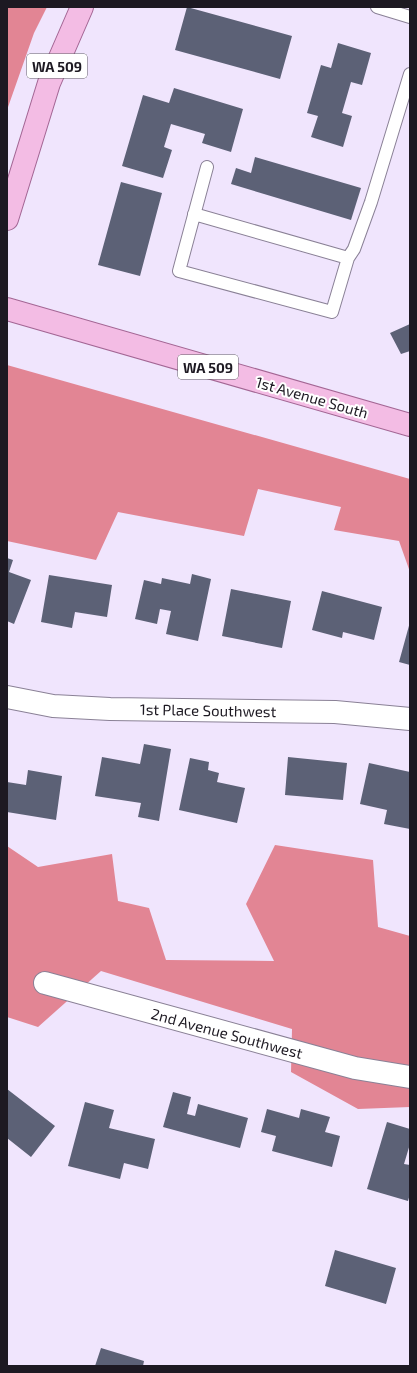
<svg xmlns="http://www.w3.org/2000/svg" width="417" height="1373" viewBox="0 0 417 1373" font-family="'Exo 2',sans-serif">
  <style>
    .forest { fill: #e28594 }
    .building { fill: #5c6176 }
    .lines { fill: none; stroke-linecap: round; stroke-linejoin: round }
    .service-casing { stroke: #8a8196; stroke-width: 14 }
    .minor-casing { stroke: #8a8196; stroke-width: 24 }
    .primary-casing { stroke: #a36694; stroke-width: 24 }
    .service { stroke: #fff; stroke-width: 12 }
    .minor { stroke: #fff; stroke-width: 22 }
    .primary { stroke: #f3bce4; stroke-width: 22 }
    .labels { text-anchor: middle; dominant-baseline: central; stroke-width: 4; stroke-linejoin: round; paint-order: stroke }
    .shield { fill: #fff; stroke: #615e64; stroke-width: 1 }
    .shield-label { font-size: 14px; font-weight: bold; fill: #1d1922 }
    .street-label { font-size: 15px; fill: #1d1922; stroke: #fff }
  </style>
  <rect width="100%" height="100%" fill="#f0e5fd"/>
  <path class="forest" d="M 7,7 L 47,7 L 34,33 L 7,110 Z
    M 7,365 L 410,479 L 410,572 L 399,541 L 334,530 L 341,507 L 258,489 L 244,536 L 118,512 L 96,560 L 7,541 Z
    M 275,845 L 373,860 L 378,927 L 410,936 L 410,1107 L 358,1109 L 291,1072 L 292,1029 L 101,971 L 38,1027 L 7,1017 L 7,846 L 38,867 L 112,854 L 118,901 L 149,908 L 166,960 L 274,961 L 246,904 Z"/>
  <path class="building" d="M 187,7 L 292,36 L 280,79 L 175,50 Z
    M 338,43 L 371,53 L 362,85 L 351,82 L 342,113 L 352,116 L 343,147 L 311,137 L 318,116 L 307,113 L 321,65 L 331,68 Z
    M 174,88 L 243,109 L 231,152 L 202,143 L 205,134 L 171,124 L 164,147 L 172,150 L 163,178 L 122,166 L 143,95 L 169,103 Z
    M 255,157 L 361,188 L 351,220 L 231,184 L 236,168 L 251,173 Z
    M 121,182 L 162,193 L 140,276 L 98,265 Z
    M 410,324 L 410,351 L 401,354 L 390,333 Z
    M 7,558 L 13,560 L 9,572 L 31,580 L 14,624 L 7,621 Z
    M 192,574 L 211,579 L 198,641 L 166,634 L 171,611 L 160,609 L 157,624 L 135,619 L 144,580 L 161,584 L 162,578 L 190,584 Z
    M 49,575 L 112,585 L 107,617 L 75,612 L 72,628 L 41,622 Z
    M 231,589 L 291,601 L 282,648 L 222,636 Z
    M 322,591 L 382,607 L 374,640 L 343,632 L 342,638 L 312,630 Z
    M 410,622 L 410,665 L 399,662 Z
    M 144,744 L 171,749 L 159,821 L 138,817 L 141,803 L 95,796 L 102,757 L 140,764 Z
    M 288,757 L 347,763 L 343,800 L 285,795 Z
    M 190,758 L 209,762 L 208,770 L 219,773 L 217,782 L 245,788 L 237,823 L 179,810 Z
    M 369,763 L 410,772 L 410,829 L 384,824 L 387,810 L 360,804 Z
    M 28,770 L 62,776 L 56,820 L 7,812 L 7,782 L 26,785 Z
    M 7,1089 L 55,1126 L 31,1157 L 7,1138 Z
    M 173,1092 L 191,1097 L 187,1114 L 195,1116 L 198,1104 L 248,1118 L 240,1148 L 163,1127 Z
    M 85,1102 L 114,1110 L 109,1128 L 155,1139 L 148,1169 L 124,1163 L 120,1179 L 68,1166 Z
    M 267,1109 L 299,1118 L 301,1109 L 330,1117 L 325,1132 L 340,1136 L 332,1167 L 272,1151 L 276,1136 L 261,1132 Z
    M 387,1122 L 410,1129 L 410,1144 L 404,1164 L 410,1165 L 410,1194 L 408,1201 L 367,1189 Z
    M 335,1250 L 396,1268 L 386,1304 L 325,1286 Z
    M 101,1348 L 144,1361 L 143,1366 L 95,1366 Z"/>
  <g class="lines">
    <defs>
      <path id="service" d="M 377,7 L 410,17
        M 207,167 L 179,271 L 332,312 L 348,258 L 354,249 L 371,202 L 410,74
        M 194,214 L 348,258"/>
      <path id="minor" d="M 7,697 L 53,706 L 110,709 L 335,712 L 410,719
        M 45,983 L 355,1068 L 410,1077"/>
      <path id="primary" d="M 7,219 L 49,83 L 82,7
        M 7,309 L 410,425"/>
    </defs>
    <use href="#service" class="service-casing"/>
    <use href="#minor" class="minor-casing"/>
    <use href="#primary" class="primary-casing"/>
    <use href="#service" class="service"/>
    <use href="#minor" class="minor"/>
    <use href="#primary" class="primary"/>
  </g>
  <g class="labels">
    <g class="shield">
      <rect x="27" y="54" width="60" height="24" rx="3"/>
      <rect x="178" y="355" width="60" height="24" rx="3"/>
    </g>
    <g class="shield-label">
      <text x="57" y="66">WA 509</text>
      <text x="208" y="367">WA 509</text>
    </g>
    <g class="street-label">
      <text transform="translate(312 397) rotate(16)">1st Avenue South</text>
      <text transform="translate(208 710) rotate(1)">1st Place Southwest</text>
      <text transform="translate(227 1033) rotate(15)">2nd Avenue Southwest</text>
    </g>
  </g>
  <rect width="417" height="1373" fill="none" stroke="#1d1922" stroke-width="16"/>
</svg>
